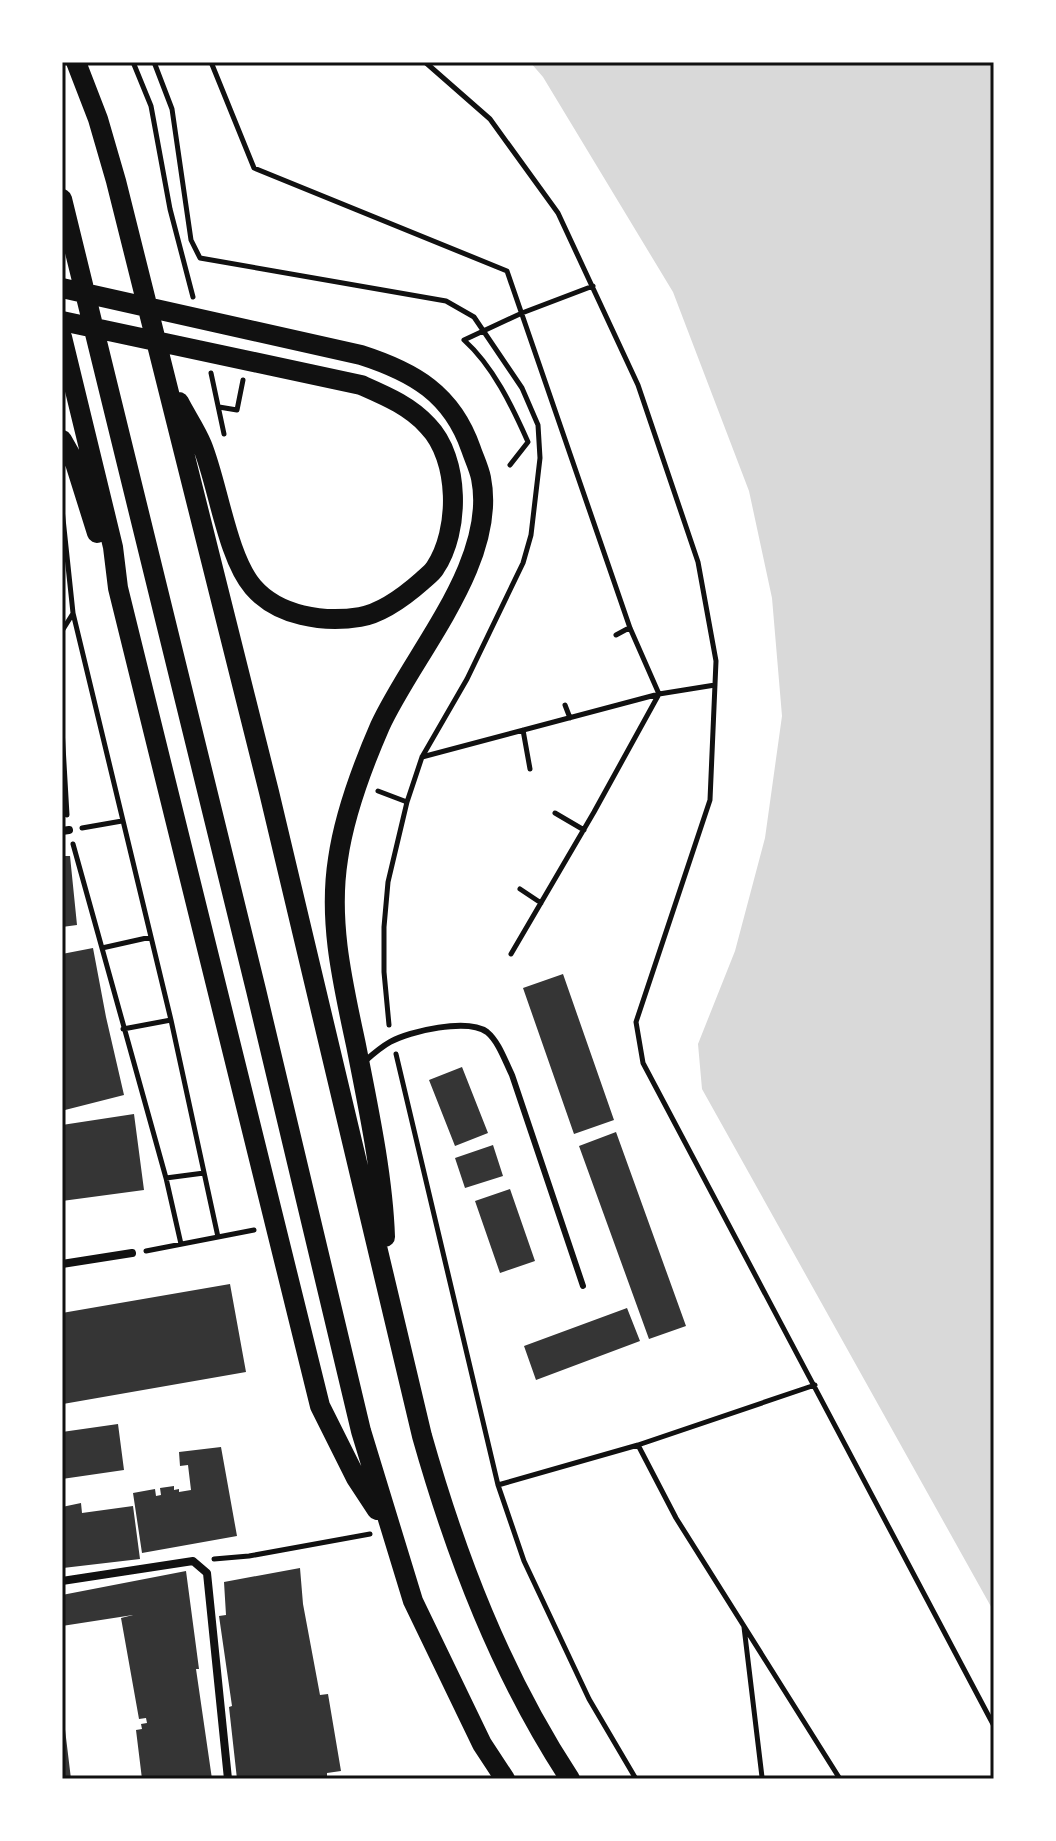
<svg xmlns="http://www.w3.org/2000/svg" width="1056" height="1841" viewBox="0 0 1056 1841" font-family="Raleway,sans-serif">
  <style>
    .water { fill: #d9d9d9 }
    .building { fill: #353535 }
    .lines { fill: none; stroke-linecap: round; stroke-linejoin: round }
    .path { stroke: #111; stroke-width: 5 }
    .service { stroke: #111; stroke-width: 6 }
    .minor { stroke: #111; stroke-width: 8 }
    .trunk { stroke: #111; stroke-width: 20 }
    .neatline { fill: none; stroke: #111; stroke-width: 3 }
  </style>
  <rect width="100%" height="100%" fill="#fff"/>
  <path class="water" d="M 530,62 L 994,62 L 994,1612 L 702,1089 L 698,1044 L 735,951 L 765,838 L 782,716 L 772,598 L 749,491 L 673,292 L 543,77 Z"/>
  <path class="building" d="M 62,856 L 70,856 L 77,925 L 62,927 Z
    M 93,948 L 106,1017 L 124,1095 L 65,1110 L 62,1100 L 62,954 Z
    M 563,974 L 614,1120 L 574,1134 L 523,988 Z
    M 462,1067 L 488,1133 L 455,1146 L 429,1080 Z
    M 134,1114 L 144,1190 L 62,1201 L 62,1125 Z
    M 616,1132 L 686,1326 L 649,1339 L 579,1146 Z
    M 493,1145 L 503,1176 L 465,1188 L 455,1158 Z
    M 510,1189 L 535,1261 L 500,1273 L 475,1201 Z
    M 230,1284 L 246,1372 L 63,1404 L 62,1313 Z
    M 627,1308 L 640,1341 L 536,1380 L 524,1346 Z
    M 118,1424 L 124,1470 L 62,1479 L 62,1432 Z
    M 221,1447 L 237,1536 L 142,1553 L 133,1493 L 155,1489 L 156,1496 L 161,1495 L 160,1488 L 174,1486 L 174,1490 L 179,1489 L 179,1492 L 191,1490 L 188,1465 L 180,1466 L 179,1452 Z
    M 81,1503 L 82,1513 L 133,1506 L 140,1559 L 63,1568 L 62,1507 Z
    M 300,1568 L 303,1604 L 320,1695 L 328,1694 L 341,1771 L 327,1773 L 327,1779 L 237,1779 L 229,1707 L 232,1706 L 219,1616 L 226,1615 L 224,1582 Z
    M 186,1571 L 199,1669 L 196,1669 L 212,1779 L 142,1779 L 136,1730 L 142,1729 L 141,1724 L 147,1723 L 146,1718 L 139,1719 L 121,1618 L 133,1615 L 62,1626 L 62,1595 Z
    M 62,1721 L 64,1721 L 71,1779 L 62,1779 Z"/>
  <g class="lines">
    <path class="path" d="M 133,62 L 151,106 L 170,209 L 193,297
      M 154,62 L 172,109 L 191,240 L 200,258 L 446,301 L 474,317 L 522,388 L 538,425 L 540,458 L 531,535 L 523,563 L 467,679 L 422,757 L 407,802 L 388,882 L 384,927 L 384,972 L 389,1025
      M 211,62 L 254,168 L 507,271 L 630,628 L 659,694 L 594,812 L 511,954
      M 425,62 L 490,119 L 558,213 L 638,385 L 698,562 L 716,661 L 710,800 L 636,1022 L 643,1063 L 994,1726
      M 211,373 L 224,434
      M 219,407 L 237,410 L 243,380
      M 510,465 L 528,442 C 512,406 493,366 464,340 L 522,313 L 593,286
      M 62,509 L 73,613 L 171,1020 L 218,1237
      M 62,631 L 72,615
      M 616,635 L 629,628
      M 565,705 L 570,718
      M 62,729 L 67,815
      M 523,730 L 530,769
      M 422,757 L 659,694 L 715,685
      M 378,791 L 407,802
      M 555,813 L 584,830
      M 82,828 L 122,821
      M 73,844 L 166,1178 L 181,1244
      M 520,889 L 541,903
      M 102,948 L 151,937
      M 123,1029 L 171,1020
      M 396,1054 L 498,1485 L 524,1561 L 589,1699 L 636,1779
      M 166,1178 L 204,1173
      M 146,1251 L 254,1230
      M 638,1445 L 676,1518 L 840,1779
      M 498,1485 L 638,1445 L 815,1385
      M 214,1559 L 249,1556 L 370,1534
      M 744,1627 L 762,1777"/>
    <path class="service" d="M 365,1061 C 373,1054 381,1047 390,1042 C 409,1031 468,1018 487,1032 C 499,1042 505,1061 512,1075 L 583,1286"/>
    <path class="minor" d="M 62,831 L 69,830
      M 62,1264 L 132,1253
      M 62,1581 L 193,1561 L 207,1573 L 228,1779"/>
    <path class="trunk" d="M 76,62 L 98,119 L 116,181 L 269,792 L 422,1436 C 456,1556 501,1674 570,1779
      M 62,199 L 256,990 L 361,1431 L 413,1601 L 482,1744 L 505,1779
      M 62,288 L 361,355 C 414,372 452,394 471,449 C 474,458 479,468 481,478 C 498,562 413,654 380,726 C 363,765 344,817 338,859 C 328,922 343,984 356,1045 C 368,1106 383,1176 385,1237
      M 62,321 L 361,385 C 386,396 410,406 428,426 C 460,459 460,531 435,568 C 432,573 426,577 422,581 C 405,596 383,613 360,617 C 323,623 278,616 253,587 C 227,557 218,484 202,445 C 196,430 186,416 179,402
      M 62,337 L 113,547 L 118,588 L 320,1406 L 356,1478 L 377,1510
      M 62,440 L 75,463 L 97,533"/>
  </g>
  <rect width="1056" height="1841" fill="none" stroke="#ffffff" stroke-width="128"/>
  <rect x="64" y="64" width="928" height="1713" class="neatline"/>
</svg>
